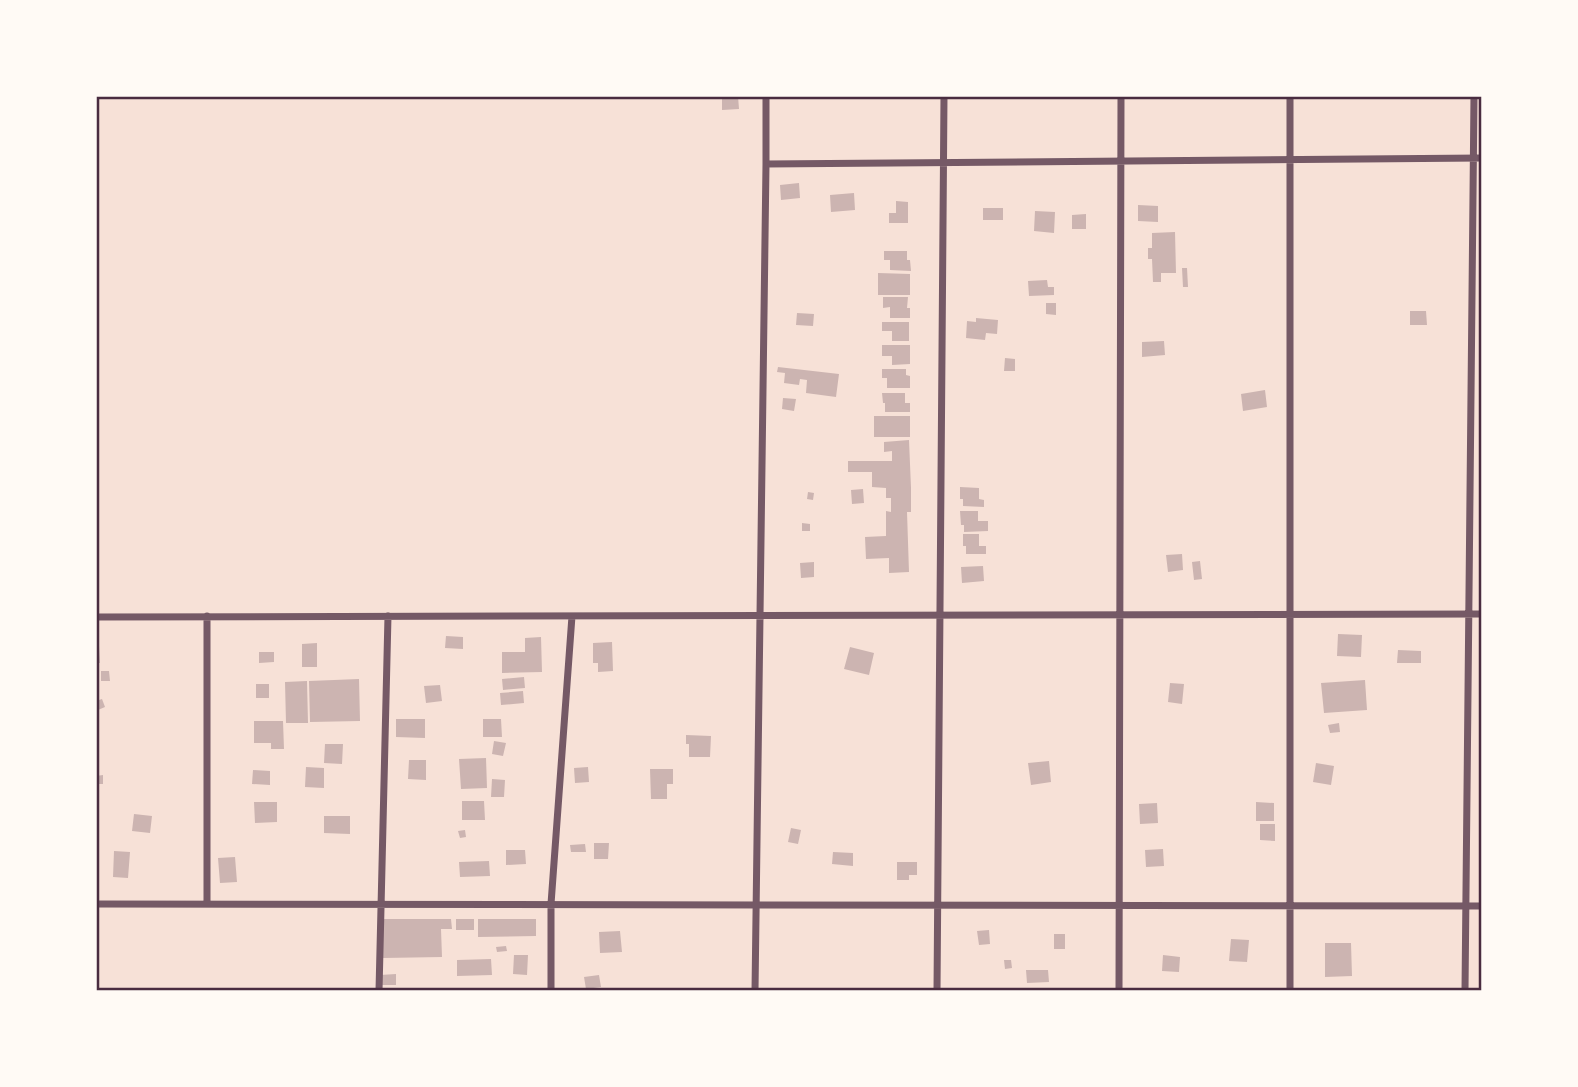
<svg xmlns="http://www.w3.org/2000/svg" width="1578" height="1087" viewBox="0 0 1578 1087" font-family="Barlow,sans-serif">
  <style>
    .building { fill: #ccb4b1 }
    .lines { fill: none; stroke-linecap: round; stroke-linejoin: round }
    .minor { stroke: #755966; stroke-width: 7 }
    .neatline { fill: none; stroke: #4a2c40; stroke-width: 2.5 }
  </style>
  <rect width="100%" height="100%" fill="#f7e1d7"/>
  <path class="building" d="M 736,96 L 738,96 L 739,109 L 722,110 L 722,97 Z
    M 799,183 L 800,198 L 781,200 L 780,185 Z
    M 854,193 L 855,210 L 831,212 L 830,195 Z
    M 896,201 L 908,202 L 908,223 L 889,223 L 889,213 L 896,213 Z
    M 1138,205 L 1158,206 L 1158,222 L 1138,221 Z
    M 983,208 L 1003,208 L 1003,220 L 983,220 Z
    M 1035,211 L 1055,212 L 1054,233 L 1034,231 Z
    M 1086,214 L 1086,229 L 1072,229 L 1072,215 Z
    M 1175,232 L 1176,273 L 1161,273 L 1161,282 L 1153,282 L 1152,259 L 1148,259 L 1148,248 L 1152,248 L 1152,233 Z
    M 884,251 L 907,251 L 907,260 L 910,260 L 911,271 L 890,270 L 890,260 L 884,260 Z
    M 1182,268 L 1187,268 L 1188,287 L 1183,287 Z
    M 878,273 L 910,274 L 910,295 L 878,295 Z
    M 1047,280 L 1048,287 L 1054,287 L 1054,295 L 1029,296 L 1028,281 Z
    M 883,297 L 908,297 L 907,308 L 910,308 L 910,318 L 890,318 L 890,307 L 883,308 Z
    M 1046,303 L 1056,303 L 1056,315 L 1046,314 Z
    M 1410,311 L 1426,311 L 1427,325 L 1410,325 Z
    M 797,313 L 814,314 L 813,326 L 796,325 Z
    M 976,318 L 998,320 L 997,334 L 986,333 L 985,340 L 966,338 L 967,321 L 976,322 Z
    M 882,322 L 909,322 L 909,341 L 892,341 L 892,331 L 882,331 Z
    M 1164,341 L 1165,355 L 1142,357 L 1142,342 Z
    M 882,345 L 910,345 L 910,364 L 892,365 L 892,356 L 882,356 Z
    M 1005,358 L 1015,359 L 1015,371 L 1004,371 Z
    M 778,367 L 839,374 L 836,397 L 806,393 L 807,380 L 800,379 L 799,385 L 784,383 L 785,373 L 777,372 Z
    M 882,369 L 906,369 L 906,375 L 910,376 L 910,388 L 887,388 L 887,378 L 882,378 Z
    M 1265,390 L 1267,407 L 1243,411 L 1241,394 Z
    M 882,393 L 905,393 L 905,403 L 910,403 L 910,412 L 885,412 L 885,403 L 883,403 Z
    M 783,398 L 796,399 L 794,411 L 782,409 Z
    M 874,416 L 910,416 L 910,437 L 874,437 Z
    M 909,440 L 911,488 L 911,512 L 907,512 L 909,572 L 889,573 L 889,558 L 866,559 L 865,537 L 886,536 L 886,511 L 891,512 L 891,498 L 886,498 L 886,488 L 872,487 L 872,472 L 848,472 L 848,461 L 892,461 L 892,451 L 884,452 L 884,442 Z
    M 960,487 L 979,488 L 979,499 L 984,500 L 984,507 L 963,506 L 963,499 L 960,499 Z
    M 863,489 L 864,503 L 852,504 L 851,490 Z
    M 808,492 L 814,493 L 813,500 L 807,499 Z
    M 960,511 L 978,511 L 978,521 L 988,521 L 988,531 L 964,532 L 964,525 L 961,525 Z
    M 802,523 L 810,524 L 810,531 L 802,531 Z
    M 963,534 L 979,534 L 979,546 L 986,546 L 986,554 L 966,554 L 966,546 L 963,546 Z
    M 1182,554 L 1183,570 L 1168,572 L 1166,555 Z
    M 1200,561 L 1202,579 L 1194,580 L 1192,562 Z
    M 814,562 L 814,577 L 801,578 L 800,563 Z
    M 983,566 L 984,581 L 962,583 L 961,567 Z
    M 1338,634 L 1362,635 L 1361,657 L 1337,656 Z
    M 446,636 L 463,637 L 463,649 L 445,648 Z
    M 541,637 L 542,672 L 502,673 L 502,652 L 525,652 L 525,638 Z
    M 612,642 L 613,671 L 598,672 L 598,663 L 593,663 L 593,643 Z
    M 317,643 L 317,667 L 302,667 L 302,644 Z
    M 99,646 L 100,663 L 96,663 L 96,647 Z
    M 850,647 L 874,653 L 869,675 L 844,669 Z
    M 1398,650 L 1421,651 L 1421,663 L 1397,663 Z
    M 259,652 L 274,652 L 274,662 L 259,663 Z
    M 101,671 L 109,671 L 110,681 L 101,681 Z
    M 524,677 L 525,688 L 503,690 L 502,679 Z
    M 359,679 L 360,721 L 310,722 L 309,681 Z
    M 1365,680 L 1367,710 L 1324,713 L 1321,683 Z
    M 307,681 L 308,723 L 286,723 L 285,682 Z
    M 1170,683 L 1184,684 L 1182,704 L 1168,702 Z
    M 256,684 L 269,684 L 269,698 L 256,698 Z
    M 440,685 L 442,701 L 426,703 L 424,686 Z
    M 523,691 L 524,703 L 501,705 L 500,693 Z
    M 102,699 L 105,707 L 98,710 L 96,701 Z
    M 396,719 L 425,719 L 425,738 L 396,737 Z
    M 483,719 L 501,719 L 502,737 L 483,737 Z
    M 254,721 L 283,721 L 284,749 L 271,749 L 271,743 L 254,743 Z
    M 1339,723 L 1340,732 L 1330,733 L 1328,725 Z
    M 686,735 L 711,736 L 710,757 L 689,757 L 689,744 L 686,744 Z
    M 494,741 L 506,743 L 503,756 L 492,754 Z
    M 325,744 L 343,744 L 342,764 L 324,763 Z
    M 486,758 L 487,788 L 461,789 L 459,759 Z
    M 409,760 L 426,760 L 426,780 L 408,779 Z
    M 1049,761 L 1051,782 L 1031,785 L 1028,763 Z
    M 1316,763 L 1334,766 L 1331,785 L 1313,782 Z
    M 306,767 L 324,768 L 324,788 L 305,787 Z
    M 588,767 L 589,782 L 575,783 L 574,768 Z
    M 650,769 L 673,769 L 673,784 L 667,784 L 667,799 L 651,799 Z
    M 253,770 L 270,771 L 270,785 L 252,784 Z
    M 103,775 L 103,784 L 97,784 L 96,776 Z
    M 492,779 L 505,780 L 504,797 L 491,797 Z
    M 462,801 L 484,801 L 485,820 L 462,820 Z
    M 254,802 L 277,802 L 277,822 L 255,823 Z
    M 1256,802 L 1274,803 L 1274,821 L 1256,821 Z
    M 1157,803 L 1158,823 L 1140,824 L 1139,804 Z
    M 134,814 L 152,816 L 150,833 L 132,831 Z
    M 324,816 L 350,816 L 350,834 L 324,833 Z
    M 1260,824 L 1275,824 L 1275,841 L 1260,840 Z
    M 791,828 L 801,830 L 798,844 L 788,842 Z
    M 465,830 L 466,837 L 460,838 L 458,831 Z
    M 594,843 L 609,843 L 608,859 L 594,859 Z
    M 585,844 L 586,852 L 571,852 L 570,845 Z
    M 1163,849 L 1164,866 L 1146,867 L 1145,850 Z
    M 506,850 L 525,850 L 526,864 L 506,865 Z
    M 114,851 L 130,852 L 128,878 L 113,877 Z
    M 833,852 L 853,853 L 853,866 L 832,864 Z
    M 235,857 L 237,882 L 220,883 L 218,858 Z
    M 489,861 L 490,876 L 460,877 L 459,862 Z
    M 897,862 L 917,862 L 917,875 L 909,875 L 909,880 L 897,880 Z
    M 382,919 L 451,919 L 452,929 L 441,929 L 442,957 L 383,958 Z
    M 456,919 L 474,919 L 474,930 L 456,930 Z
    M 478,919 L 536,919 L 536,936 L 478,937 Z
    M 989,930 L 990,944 L 979,945 L 977,931 Z
    M 620,931 L 622,952 L 600,953 L 599,932 Z
    M 1054,934 L 1065,934 L 1065,949 L 1054,949 Z
    M 1231,939 L 1249,940 L 1247,962 L 1229,961 Z
    M 1325,943 L 1351,943 L 1352,976 L 1325,977 Z
    M 506,946 L 507,951 L 497,952 L 496,947 Z
    M 514,955 L 528,955 L 527,975 L 513,974 Z
    M 1163,955 L 1180,957 L 1179,972 L 1162,971 Z
    M 491,959 L 492,975 L 457,976 L 457,960 Z
    M 1004,960 L 1011,960 L 1012,968 L 1005,969 Z
    M 1026,970 L 1048,970 L 1049,982 L 1027,983 Z
    M 396,974 L 396,985 L 381,985 L 380,975 Z
    M 599,975 L 601,987 L 586,989 L 584,977 Z"/>
  <g class="lines">
    <path class="minor" d="M 766,164 L 1482,158
      M 207,616 L 207,904
      M 96,617 L 1482,614
      M 96,904 L 1482,906
      M 379,991 L 388,616
      M 551,991 L 551,904 L 572,616
      M 755,991 L 766,164 L 766,96
      M 937,991 L 944,96
      M 1119,991 L 1121,96
      M 1290,991 L 1290,96
      M 1465,991 L 1474,96"/>
  </g>
  <rect width="1578" height="1087" fill="none" stroke="#fffaf5" stroke-width="196"/>
  <rect x="98" y="98" width="1382" height="891" class="neatline"/>
</svg>
